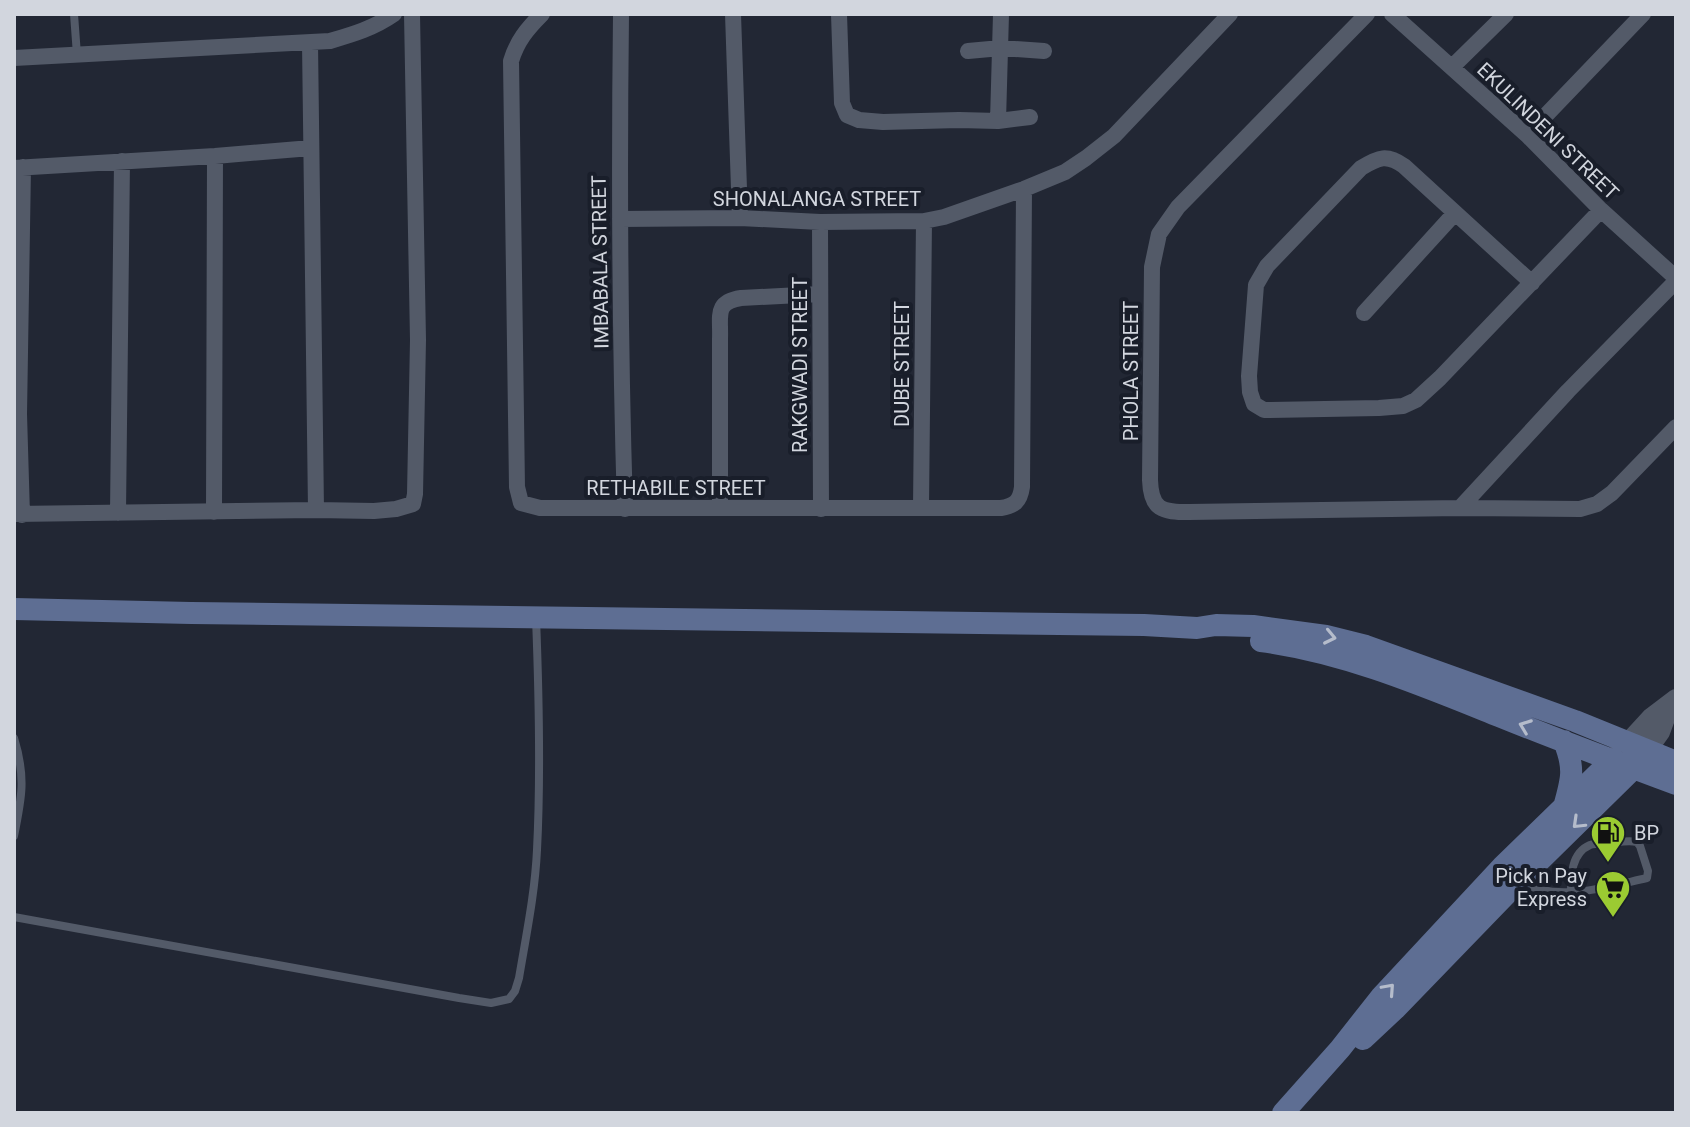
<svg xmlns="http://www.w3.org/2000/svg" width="1690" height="1127" viewBox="0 0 1690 1127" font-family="Roboto,sans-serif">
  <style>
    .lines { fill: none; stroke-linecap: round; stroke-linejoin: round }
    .service { stroke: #535a68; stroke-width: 8 }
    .minor { stroke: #535a68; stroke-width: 16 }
    .tertiary { stroke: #535a68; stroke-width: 20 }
    .secondary { stroke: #5e6e93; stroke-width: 22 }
    .oneway { stroke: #b5bccb }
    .labels { text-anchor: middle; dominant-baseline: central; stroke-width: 8; stroke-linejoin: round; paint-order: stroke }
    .street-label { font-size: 20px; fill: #d2d6de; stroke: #191e2a }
    .poi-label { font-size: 20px; fill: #d2d6de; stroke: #191e2a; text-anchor: start }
  </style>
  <rect width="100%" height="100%" fill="#222734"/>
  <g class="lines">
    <path class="service" d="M 74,14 L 77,55
      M 14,738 C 26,777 22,797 14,836
      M 1523,883 C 1558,903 1610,886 1647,878 L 1648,871 L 1640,846 L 1637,842 C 1628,840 1620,842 1611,843 C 1605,844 1596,843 1590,845 C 1571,853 1571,876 1571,892
      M 14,917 L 459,998 L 491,1003 L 509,999 L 515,991 L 519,978 C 526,936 535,893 537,850 C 541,773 539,695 536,618"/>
    <path class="minor" d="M 542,14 C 527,29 517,41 511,61 L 517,487 L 521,503 L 540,508 L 1001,508 C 1014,506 1020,502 1022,487 L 1024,189
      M 621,14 C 619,179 620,344 625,509
      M 733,14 L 740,218
      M 839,14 L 842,103 L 847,115 L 859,120 L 883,122 L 959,120 L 998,121 L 1030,117
      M 1367,14 L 1178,207 L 1159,234 L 1152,267 L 1150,480 C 1151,510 1162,512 1189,512 L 1460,508 L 1580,509 L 1597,504 L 1612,493 L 1676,427
      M 1392,14 L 1527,135 L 1601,210 L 1676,278
      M 310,43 L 316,510
      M 968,51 L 1001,48 L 1044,51
      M 14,58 L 330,41 C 354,34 374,28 394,14
      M 1452,67 L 1506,14
      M 998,121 L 1001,14
      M 1527,135 L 1643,14
      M 14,168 L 215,156 L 311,148
      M 620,219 L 740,218 L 820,222 L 924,221 L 944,217 L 1024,189 L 1065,172 L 1086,158 L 1114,136 L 1230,14
      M 820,222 L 821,509
      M 1532,283 L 1404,166 C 1387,154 1379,157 1361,168 L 1267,266 L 1256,285 L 1249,376 L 1250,392 L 1254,404 L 1264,410 L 1268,410 L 1379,408 L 1403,406 L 1416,400 L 1440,378 L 1601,210
      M 1364,313 L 1455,213
      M 720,507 L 720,339 C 721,316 714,302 741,298 L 819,294
      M 921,507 L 924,221
      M 1460,508 L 1568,391 L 1676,281
      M 214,512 L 215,156
      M 118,513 L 122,161
      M 14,514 L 316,510 L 374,511 L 396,509 L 413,504 L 415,494 L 418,340 L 412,14
      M 22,515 L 19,414 L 23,167"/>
    <path class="tertiary" d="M 1618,754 L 1651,718 L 1676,699
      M 1640,760 L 1660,732 L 1670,705"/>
    <path class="secondary" d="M 14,609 L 191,613 L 1144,625 L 1197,628 L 1216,625 L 1253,626 L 1326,636 L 1366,646 L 1575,721 L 1676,762
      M 1261,641 C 1344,652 1422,685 1499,716 C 1558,740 1617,762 1676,784
      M 1564,741 C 1575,768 1572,779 1564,807
      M 1363,1039 L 1395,1009 L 1519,881 L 1634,768
      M 1283,1113 L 1340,1049 L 1381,997 L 1502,867 L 1613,759"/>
  </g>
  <defs><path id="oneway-chevron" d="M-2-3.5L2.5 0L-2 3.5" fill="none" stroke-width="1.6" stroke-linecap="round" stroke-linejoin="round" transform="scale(2)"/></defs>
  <g class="oneway">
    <use href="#oneway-chevron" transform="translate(1330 637) rotate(12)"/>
    <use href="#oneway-chevron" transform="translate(1525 726) rotate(-159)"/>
    <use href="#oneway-chevron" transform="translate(1578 823) rotate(136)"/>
    <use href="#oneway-chevron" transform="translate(1389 989) rotate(-48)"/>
  </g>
  <defs>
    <symbol id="fuel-pin" viewBox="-11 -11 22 30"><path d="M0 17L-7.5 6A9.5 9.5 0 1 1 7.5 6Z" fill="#9bcb32" stroke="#191e2a"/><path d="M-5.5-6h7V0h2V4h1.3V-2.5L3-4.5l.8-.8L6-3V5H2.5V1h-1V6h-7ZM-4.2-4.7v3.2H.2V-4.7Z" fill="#111"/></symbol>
    <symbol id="supermarket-pin" viewBox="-11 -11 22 30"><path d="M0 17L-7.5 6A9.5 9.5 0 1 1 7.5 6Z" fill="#9bcb32" stroke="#191e2a"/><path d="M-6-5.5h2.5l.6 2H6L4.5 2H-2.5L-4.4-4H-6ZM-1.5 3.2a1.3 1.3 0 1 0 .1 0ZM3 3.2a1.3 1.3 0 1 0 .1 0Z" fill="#111"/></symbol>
  </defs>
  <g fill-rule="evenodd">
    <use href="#fuel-pin" x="1588" y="813" width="40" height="54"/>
    <use href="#supermarket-pin" x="1593" y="868" width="40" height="54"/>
  </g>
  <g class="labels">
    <g class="street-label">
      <text transform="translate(1548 131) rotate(44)">EKULINDENI STREET</text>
      <text x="817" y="199">SHONALANGA STREET</text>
      <text transform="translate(600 262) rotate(-91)">IMBABALA STREET</text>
      <text transform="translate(902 364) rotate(-90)">DUBE STREET</text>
      <text transform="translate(800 365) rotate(-90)">RAKGWADI STREET</text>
      <text transform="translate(1131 371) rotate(-90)">PHOLA STREET</text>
      <text x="676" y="488">RETHABILE STREET</text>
    </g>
    <g class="poi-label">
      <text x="1634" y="833">BP</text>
      <text x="1587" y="876" text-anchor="end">Pick n Pay<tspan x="1587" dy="23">Express</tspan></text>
    </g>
  </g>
  <rect width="1690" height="1127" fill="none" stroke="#d2d6de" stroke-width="32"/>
</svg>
